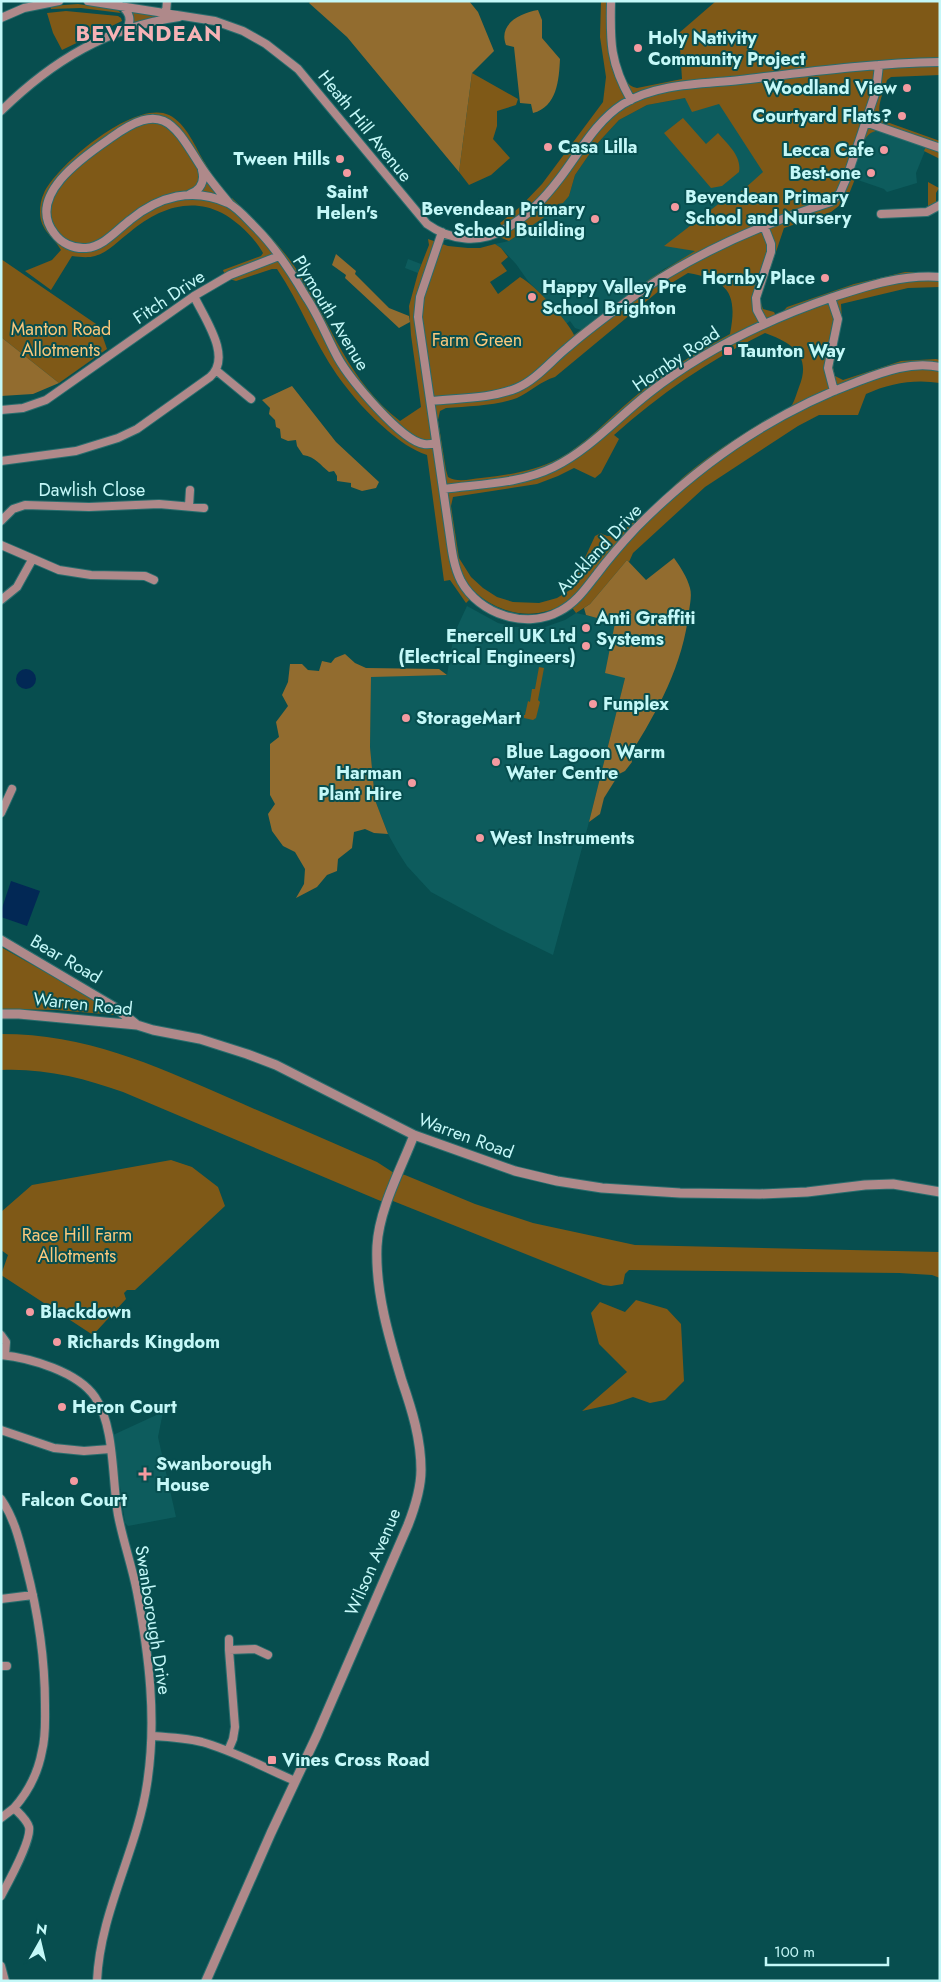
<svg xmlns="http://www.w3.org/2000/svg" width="941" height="1982" viewBox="0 0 941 1982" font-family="Jost,sans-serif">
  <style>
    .built { fill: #0d5c5d }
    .green { fill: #7f5917; fill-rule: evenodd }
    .forest { fill: #926c2f }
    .water { fill: #022855 }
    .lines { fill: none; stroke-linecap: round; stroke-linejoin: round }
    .minor-casing { stroke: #296d6d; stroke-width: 10 }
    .tertiary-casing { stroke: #296d6d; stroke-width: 11 }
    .minor { stroke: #af898a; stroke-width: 8 }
    .tertiary { stroke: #af898a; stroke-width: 9 }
    .poi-dot { fill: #f49aa0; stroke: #074e4f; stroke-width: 2 }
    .labels { text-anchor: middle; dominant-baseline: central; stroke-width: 4; stroke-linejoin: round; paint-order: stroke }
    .poi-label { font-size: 18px; font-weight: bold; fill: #c4f8f8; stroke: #074e4f; text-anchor: start }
    .street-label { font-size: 18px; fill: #c4f8f8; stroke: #074e4f }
    .park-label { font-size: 18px; fill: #fbc87c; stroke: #074e4f }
    .district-label { font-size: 22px; font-weight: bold; letter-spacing: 1px; fill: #f6b2b5; stroke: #074e4f }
  </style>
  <rect width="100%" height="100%" fill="#074e4f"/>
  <path class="built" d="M 685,98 L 719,104 L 840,178 L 664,269 L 581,330 L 575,328 L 570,321 L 566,324 L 555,309 L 528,281 L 516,264 L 501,248 L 495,244 L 509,241 L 518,235 L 534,223 L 543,218 L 569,196 L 575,175 L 595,146 L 619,120 L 647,105 Z
    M 874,131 L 882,131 L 927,146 L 916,173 L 917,183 L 887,192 L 884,189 L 855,179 L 857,174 L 853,173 L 864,139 L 868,134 Z
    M 408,259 L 421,264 L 418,273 L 405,268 Z
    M 467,606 L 498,623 L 515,627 L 545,627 L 565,620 L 576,613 L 616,622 L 625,678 L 589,822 L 553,955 L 498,928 L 431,892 L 407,866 L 398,852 L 388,834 L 375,800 L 370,747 L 371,676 L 447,675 L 454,634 Z
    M 163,1412 L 158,1437 L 176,1517 L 128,1526 L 125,1523 L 113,1435 Z"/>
  <path class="green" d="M 601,1 L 615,1 C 615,20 613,85 637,88 L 682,79 L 679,33 L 716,1 L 940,1 L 940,75 L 891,77 L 887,80 C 884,92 873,112 884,121 L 940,141 L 940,159 L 924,151 L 926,146 L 882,131 C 861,128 859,157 853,172 L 857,174 L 849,194 L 840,205 L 831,212 L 784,228 L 760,300 L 763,309 L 774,312 L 777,318 L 787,307 L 854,284 L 905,272 L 940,272 L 940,287 L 908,288 L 841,304 L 842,320 L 833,367 L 835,376 L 843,380 L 901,361 L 936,359 L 940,360 L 940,383 C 915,379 890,383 866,394 L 858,415 L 819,415 L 798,426 L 705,487 L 633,553 L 629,562 L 627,560 L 590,604 L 576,613 L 568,602 C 537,621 503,616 476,593 L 466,603 L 450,580 L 444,581 L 427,455 C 412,450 400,441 388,431 C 369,415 352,396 337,375 C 314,342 300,303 277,269 L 272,269 L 236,281 L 226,278 L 223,270 L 261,256 L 263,253 C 255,238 237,221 222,213 C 189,196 156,210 130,232 C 119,240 109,252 95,256 C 88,258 80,257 72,256 L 51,290 L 25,271 L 52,260 L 61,250 C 54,237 40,231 40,212 C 40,205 41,199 44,193 C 58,164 135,99 169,115 C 187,124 195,147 205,163 C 210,172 216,180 223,188 L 220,189 L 230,203 L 232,198 C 257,222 282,246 300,275 C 333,328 348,380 400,421 L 421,407 L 411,335 L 409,306 L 418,273 L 429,245 L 428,239 L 448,246 L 468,248 L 480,248 L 495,244 L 501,248 L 508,257 L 501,263 L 507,271 L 490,282 L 498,294 L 520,277 C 534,284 568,321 574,335 L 651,278 L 695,251 L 664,246 L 721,202 L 733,199 L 763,172 L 719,104 L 692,112 L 685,98 L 647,105 L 619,120 L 595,146 L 575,175 L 569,196 L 563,203 L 558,204 L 543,218 L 509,241 L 499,237 L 512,228 L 508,222 L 502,226 L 500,223 L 520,207 L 542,184 L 603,102 L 606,77 L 600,37 ZM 688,273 C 728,280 738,293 730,334 C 695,353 662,373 632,399 C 608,419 586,444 558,459 C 535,471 508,475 481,478 C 471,479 457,483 448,477 L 446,470 L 438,420 L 440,411 L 446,408 C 469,406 494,406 517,398 C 530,392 541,381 555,377 L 660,290 ZM 765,333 C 792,343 812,355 799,387 C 797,392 795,400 792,405 C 787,410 769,417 762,422 C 736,438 711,454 687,474 C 672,486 625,537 608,536 C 607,536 602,534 601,533 L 595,536 L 570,590 L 557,598 L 539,603 L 513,602 L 497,597 L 483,588 L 471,577 L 459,558 L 451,506 L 453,497 L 537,484 L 558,476 L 574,468 L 595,478 L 601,473 L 619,439 L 614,435 C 660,394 709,360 765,333 Z
    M 78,4 L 118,10 L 121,13 L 81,8 L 51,9 L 50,6 Z
    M 66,11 L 118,16 L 121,18 L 122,21 L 62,50 L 53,33 L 47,13 Z
    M 132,12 L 133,12 L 158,17 L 135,22 L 133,21 Z
    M 472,73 L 518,99 L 516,105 L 497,111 L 497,126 L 493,139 L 510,158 L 491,175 L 469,185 L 459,172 Z
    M 683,118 L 706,144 L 718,133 C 728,145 742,156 739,172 L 722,186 L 711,188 L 664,133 Z
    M 928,182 L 939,188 L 936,193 L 936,202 L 928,207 Z
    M 1,259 L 99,326 L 107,349 L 59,383 L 1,337 Z
    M 539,667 L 544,668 L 538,700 L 540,702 L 536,718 L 533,720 L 524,718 L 524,715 L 525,715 L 528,701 L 530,702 L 532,689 L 535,689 Z
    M 1,947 L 93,999 L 112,1011 L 115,1015 L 57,1010 L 1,1009 Z
    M 1,1034 C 86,1034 151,1064 227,1097 C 277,1119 327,1140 377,1162 L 394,1173 L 405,1175 L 475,1204 L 533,1223 L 635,1245 L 940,1252 L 940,1278 L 932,1275 L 899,1273 L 629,1270 L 625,1274 L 623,1284 L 611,1286 L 603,1285 L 393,1201 L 383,1202 L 123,1092 C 84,1078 43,1068 1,1070 Z
    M 171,1160 L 192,1167 L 218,1187 L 225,1206 L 135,1290 L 127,1290 L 124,1293 L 126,1299 L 93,1335 L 1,1275 L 8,1255 L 1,1250 L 1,1212 L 32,1185 Z
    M 636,1300 L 667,1309 L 681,1324 L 684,1381 L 665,1400 L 650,1403 L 633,1397 L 613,1404 L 582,1411 L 627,1372 L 599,1344 L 591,1313 L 600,1302 L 625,1312 Z"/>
  <path class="forest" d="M 311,1 L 469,1 L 478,12 L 494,51 L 472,73 L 459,172 L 347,37 L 309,3 Z
    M 538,10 L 542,20 L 542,38 L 560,59 C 559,80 557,107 533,113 L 531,104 L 520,103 L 514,47 L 506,45 C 498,24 520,13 538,10 Z
    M 336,254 L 356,271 L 355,274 L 389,308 L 409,316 L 410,322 L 399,328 L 345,278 L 346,275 L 332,265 Z
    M 1,337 L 59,383 L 33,394 L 1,396 Z
    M 292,386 L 336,442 L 379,482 L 376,488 L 362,491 L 351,487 L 351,483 L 337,481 L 337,476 L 334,471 L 329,472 C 320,465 316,457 303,455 L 297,446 L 296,440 L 288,441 L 281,438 L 280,429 L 276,427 L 275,420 L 269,414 L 270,408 L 262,400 Z
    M 674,558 C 681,568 687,577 690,588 C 692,595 690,604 689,611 C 683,665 658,710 630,755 L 632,762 L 625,771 L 619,774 L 604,798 L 600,814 L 589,822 L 625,678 L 605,673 L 615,623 L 586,615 L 584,608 L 590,604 L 627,560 L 646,580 Z
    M 345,654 L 355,663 L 366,668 L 439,669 L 447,675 L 371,677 L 370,747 L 375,800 L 388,834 L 374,833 L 365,829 L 354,832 L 352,848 L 338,859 L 337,871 L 327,875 L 317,887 L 296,898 L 304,884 L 305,869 L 295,852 L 283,846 L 272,831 L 268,814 L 275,804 L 270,795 L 270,744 L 279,737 L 276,722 L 288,706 L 282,695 L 288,682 L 290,664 L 302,664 L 308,670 L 319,671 L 322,661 L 331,663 L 335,658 Z"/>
  <path class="water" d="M16 679a10 10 0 1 1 20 0a10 10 0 1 1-20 0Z
    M 11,881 L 40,891 L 27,926 L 1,917 L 1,911 Z"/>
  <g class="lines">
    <defs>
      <path id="minor" d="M 88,1 L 215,21 L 243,31 L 266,44 L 298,69 L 427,224 C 451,241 480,244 505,229 C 528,216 544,199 560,178 C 580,152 595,122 623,104 C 657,83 702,84 740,80 C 807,72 873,63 940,62
        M 611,1 C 610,42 610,63 631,100
        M 121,6 C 130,12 132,21 126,30
        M 166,13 L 167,1
        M 1,18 L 24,8 L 59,1
        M 1,111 C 52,61 108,27 179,17
        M 865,122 L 940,148
        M 190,194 C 201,190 205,181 202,170
        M 230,204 C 219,191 209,179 200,165 C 173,122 162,101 112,137 C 86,155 25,195 54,233 C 61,243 73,249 86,248 C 103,247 117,230 130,220 C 159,196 193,187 228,203 C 238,208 248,220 256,228 C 276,248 292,273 306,297 C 319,316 327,338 338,358 C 350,379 401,441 424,444 C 428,445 432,444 436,443
        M 881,214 L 927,212 L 940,205
        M 442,232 L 420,297 L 418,317 L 450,537 C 452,552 454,567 461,581 C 479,614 526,630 560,611 C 576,603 586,588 597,574 C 609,558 622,543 636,528 C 699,464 775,412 859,381 C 885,371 912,361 940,367
        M 831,298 L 838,319 L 828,368 L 834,391
        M 764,323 L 757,310 L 756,298 L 771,252 L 771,244 L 764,226
        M 217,371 L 251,399
        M 431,401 C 459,398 490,399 517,388 C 536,380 551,361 567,348 C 586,331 607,316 627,301 C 688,256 759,225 831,202 L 840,193 L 847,177 L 876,91 L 879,65
        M 1,410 L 23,408 L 46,400 L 194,296 L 230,275 L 279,256
        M 1,461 L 76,451 L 118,438 L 137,429 L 210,377 C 233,357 204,318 194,296
        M 443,489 C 479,484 520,484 554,467 C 590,449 617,418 649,393 C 704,350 766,320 833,297 C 867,286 903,274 940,277
        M 189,506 L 190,490
        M 1,521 L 13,509 L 25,505 L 89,507 L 159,504 L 204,508
        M 1,545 L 59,570 L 91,575 L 145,576 L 154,580
        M 1,600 L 17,587 L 32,560
        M 1,813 L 12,789
        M 1,1335 L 6,1342 L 5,1355
        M 1,1355 C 31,1358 78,1372 95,1397 C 115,1426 112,1481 118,1515 C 123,1541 132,1566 137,1592 C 149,1655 157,1720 147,1784 C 137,1851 100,1912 97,1981
        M 1,1430 L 54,1448 L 84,1451 L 110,1449
        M 1,1499 C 15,1519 20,1543 26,1566 C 38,1612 45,1658 45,1705 C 45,1720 46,1736 42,1751 C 38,1773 29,1791 14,1808 C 19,1813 27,1820 29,1827 C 32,1840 8,1883 1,1896
        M 1,1599 L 33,1595
        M 229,1639 L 229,1650
        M 1,1666 L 7,1666
        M 152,1736 C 169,1737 186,1738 202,1742 C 234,1751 265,1768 295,1781
        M 228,1751 L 233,1739 L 235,1727 L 229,1650 L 255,1649 L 268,1655
        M 1,1818 L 14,1808
        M 1,1966 L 5,1981"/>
      <path id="tertiary" d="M 1,940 L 116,1008 L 137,1025
        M 1,1014 L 19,1014 L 137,1025 L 153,1030 L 200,1039 L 247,1054 L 276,1065 L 414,1135 L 515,1171 L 557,1181 L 602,1188 L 680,1193 L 760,1194 L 807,1192 L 865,1185 L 893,1184 L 940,1192
        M 206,1981 L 271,1833 L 317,1735 L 408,1525 C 415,1507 421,1489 421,1470 C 421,1439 412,1410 402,1381 C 389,1338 375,1291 377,1246 C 379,1209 401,1169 414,1135"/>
    </defs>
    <use href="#minor" class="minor-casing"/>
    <use href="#tertiary" class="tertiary-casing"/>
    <use href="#minor" class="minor"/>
    <use href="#tertiary" class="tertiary"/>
  </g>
  <g class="poi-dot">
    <circle cx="638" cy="48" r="5"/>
    <circle cx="907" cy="88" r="5"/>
    <circle cx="902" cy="116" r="5"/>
    <circle cx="548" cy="147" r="5"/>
    <circle cx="884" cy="150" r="5"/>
    <circle cx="340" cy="159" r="5"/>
    <circle cx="347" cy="173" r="5"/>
    <circle cx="871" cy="173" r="5"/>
    <circle cx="675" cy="207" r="5"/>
    <circle cx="595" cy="219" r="5"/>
    <circle cx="825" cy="278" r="5"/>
    <circle cx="532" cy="297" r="5"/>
    <rect x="723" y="346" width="10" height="10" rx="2.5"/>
    <circle cx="586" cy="628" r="5"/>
    <circle cx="586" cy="646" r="5"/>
    <circle cx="593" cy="704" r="5"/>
    <circle cx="406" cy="718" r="5"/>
    <circle cx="496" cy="762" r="5"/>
    <circle cx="412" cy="783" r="5"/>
    <circle cx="480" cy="838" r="5"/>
    <circle cx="30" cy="1312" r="5"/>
    <circle cx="57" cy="1342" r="5"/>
    <circle cx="62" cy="1407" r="5"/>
    <path d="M142.5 1466.5h5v5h5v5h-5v5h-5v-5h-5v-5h5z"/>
    <circle cx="74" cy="1481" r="5"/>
    <rect x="267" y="1755" width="10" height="10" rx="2.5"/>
  </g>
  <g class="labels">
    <g class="poi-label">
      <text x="648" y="38">Holy Nativity<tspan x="648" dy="21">Community Project</tspan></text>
      <text x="897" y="88" text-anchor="end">Woodland View</text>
      <text x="892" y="116" text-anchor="end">Courtyard Flats?</text>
      <text x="558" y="147">Casa Lilla</text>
      <text x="874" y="150" text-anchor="end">Lecca Cafe</text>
      <text x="330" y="159" text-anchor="end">Tween Hills</text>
      <text x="861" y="173" text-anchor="end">Best-one</text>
      <text x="347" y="192" text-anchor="middle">Saint<tspan x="347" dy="21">Helen's</tspan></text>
      <text x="685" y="197">Bevendean Primary<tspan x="685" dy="21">School and Nursery</tspan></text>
      <text x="585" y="209" text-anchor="end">Bevendean Primary<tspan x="585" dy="21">School Building</tspan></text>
      <text x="815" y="278" text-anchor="end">Hornby Place</text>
      <text x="542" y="287">Happy Valley Pre<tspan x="542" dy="21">School Brighton</tspan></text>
      <text x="738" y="351">Taunton Way</text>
      <text x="596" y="618">Anti Graffiti<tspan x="596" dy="21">Systems</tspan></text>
      <text x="576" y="636" text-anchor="end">Enercell UK Ltd<tspan x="576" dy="21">(Electrical Engineers)</tspan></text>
      <text x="603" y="704">Funplex</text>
      <text x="416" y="718">StorageMart</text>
      <text x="506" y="752">Blue Lagoon Warm<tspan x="506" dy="21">Water Centre</tspan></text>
      <text x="402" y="773" text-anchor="end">Harman<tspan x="402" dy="21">Plant Hire</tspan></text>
      <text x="490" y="838">West Instruments</text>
      <text x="40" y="1312">Blackdown</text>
      <text x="67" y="1342">Richards Kingdom</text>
      <text x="72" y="1407">Heron Court</text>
      <text x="156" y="1464">Swanborough<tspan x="156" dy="21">House</tspan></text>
      <text x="74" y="1500" text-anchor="middle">Falcon Court</text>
      <text x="282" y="1760">Vines Cross Road</text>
    </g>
    <g class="street-label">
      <text transform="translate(365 126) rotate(51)">Heath Hill Avenue</text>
      <text transform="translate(169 297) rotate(-34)">Fitch Drive</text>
      <text transform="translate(331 313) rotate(59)">Plymouth Avenue</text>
      <text transform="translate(676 359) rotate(-34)">Hornby Road</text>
      <text x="92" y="490">Dawlish Close</text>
      <text transform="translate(599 549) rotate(-47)">Auckland Drive</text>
      <text transform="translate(66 959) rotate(30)">Bear Road</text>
      <text transform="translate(83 1004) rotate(6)">Warren Road</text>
      <text transform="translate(466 1136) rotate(20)">Warren Road</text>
      <text transform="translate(373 1562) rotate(-67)">Wilson Avenue</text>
      <text transform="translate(153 1620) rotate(81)">Swanborough Drive</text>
    </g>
    <g class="park-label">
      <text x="61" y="329">Manton Road<tspan x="61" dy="21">Allotments</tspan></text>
      <text x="477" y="340">Farm Green</text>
      <text x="77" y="1235">Race Hill Farm<tspan x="77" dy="21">Allotments</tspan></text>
    </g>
    <g class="district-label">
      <text x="149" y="33">BEVENDEAN</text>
    </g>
  </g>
  <rect width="941" height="1982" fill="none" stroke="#c4f8f8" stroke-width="5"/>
  <g transform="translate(40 1942) rotate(8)" stroke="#074e4f" stroke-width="4" paint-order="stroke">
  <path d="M0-4L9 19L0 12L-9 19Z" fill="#c4f8f8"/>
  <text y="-8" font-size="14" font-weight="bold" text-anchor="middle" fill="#c4f8f8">N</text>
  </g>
  <path d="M766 1957v8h122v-8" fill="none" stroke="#c4f8f8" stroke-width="2.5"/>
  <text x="774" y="1957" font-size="15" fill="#c4f8f8" stroke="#074e4f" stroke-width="4" paint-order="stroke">100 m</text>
</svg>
